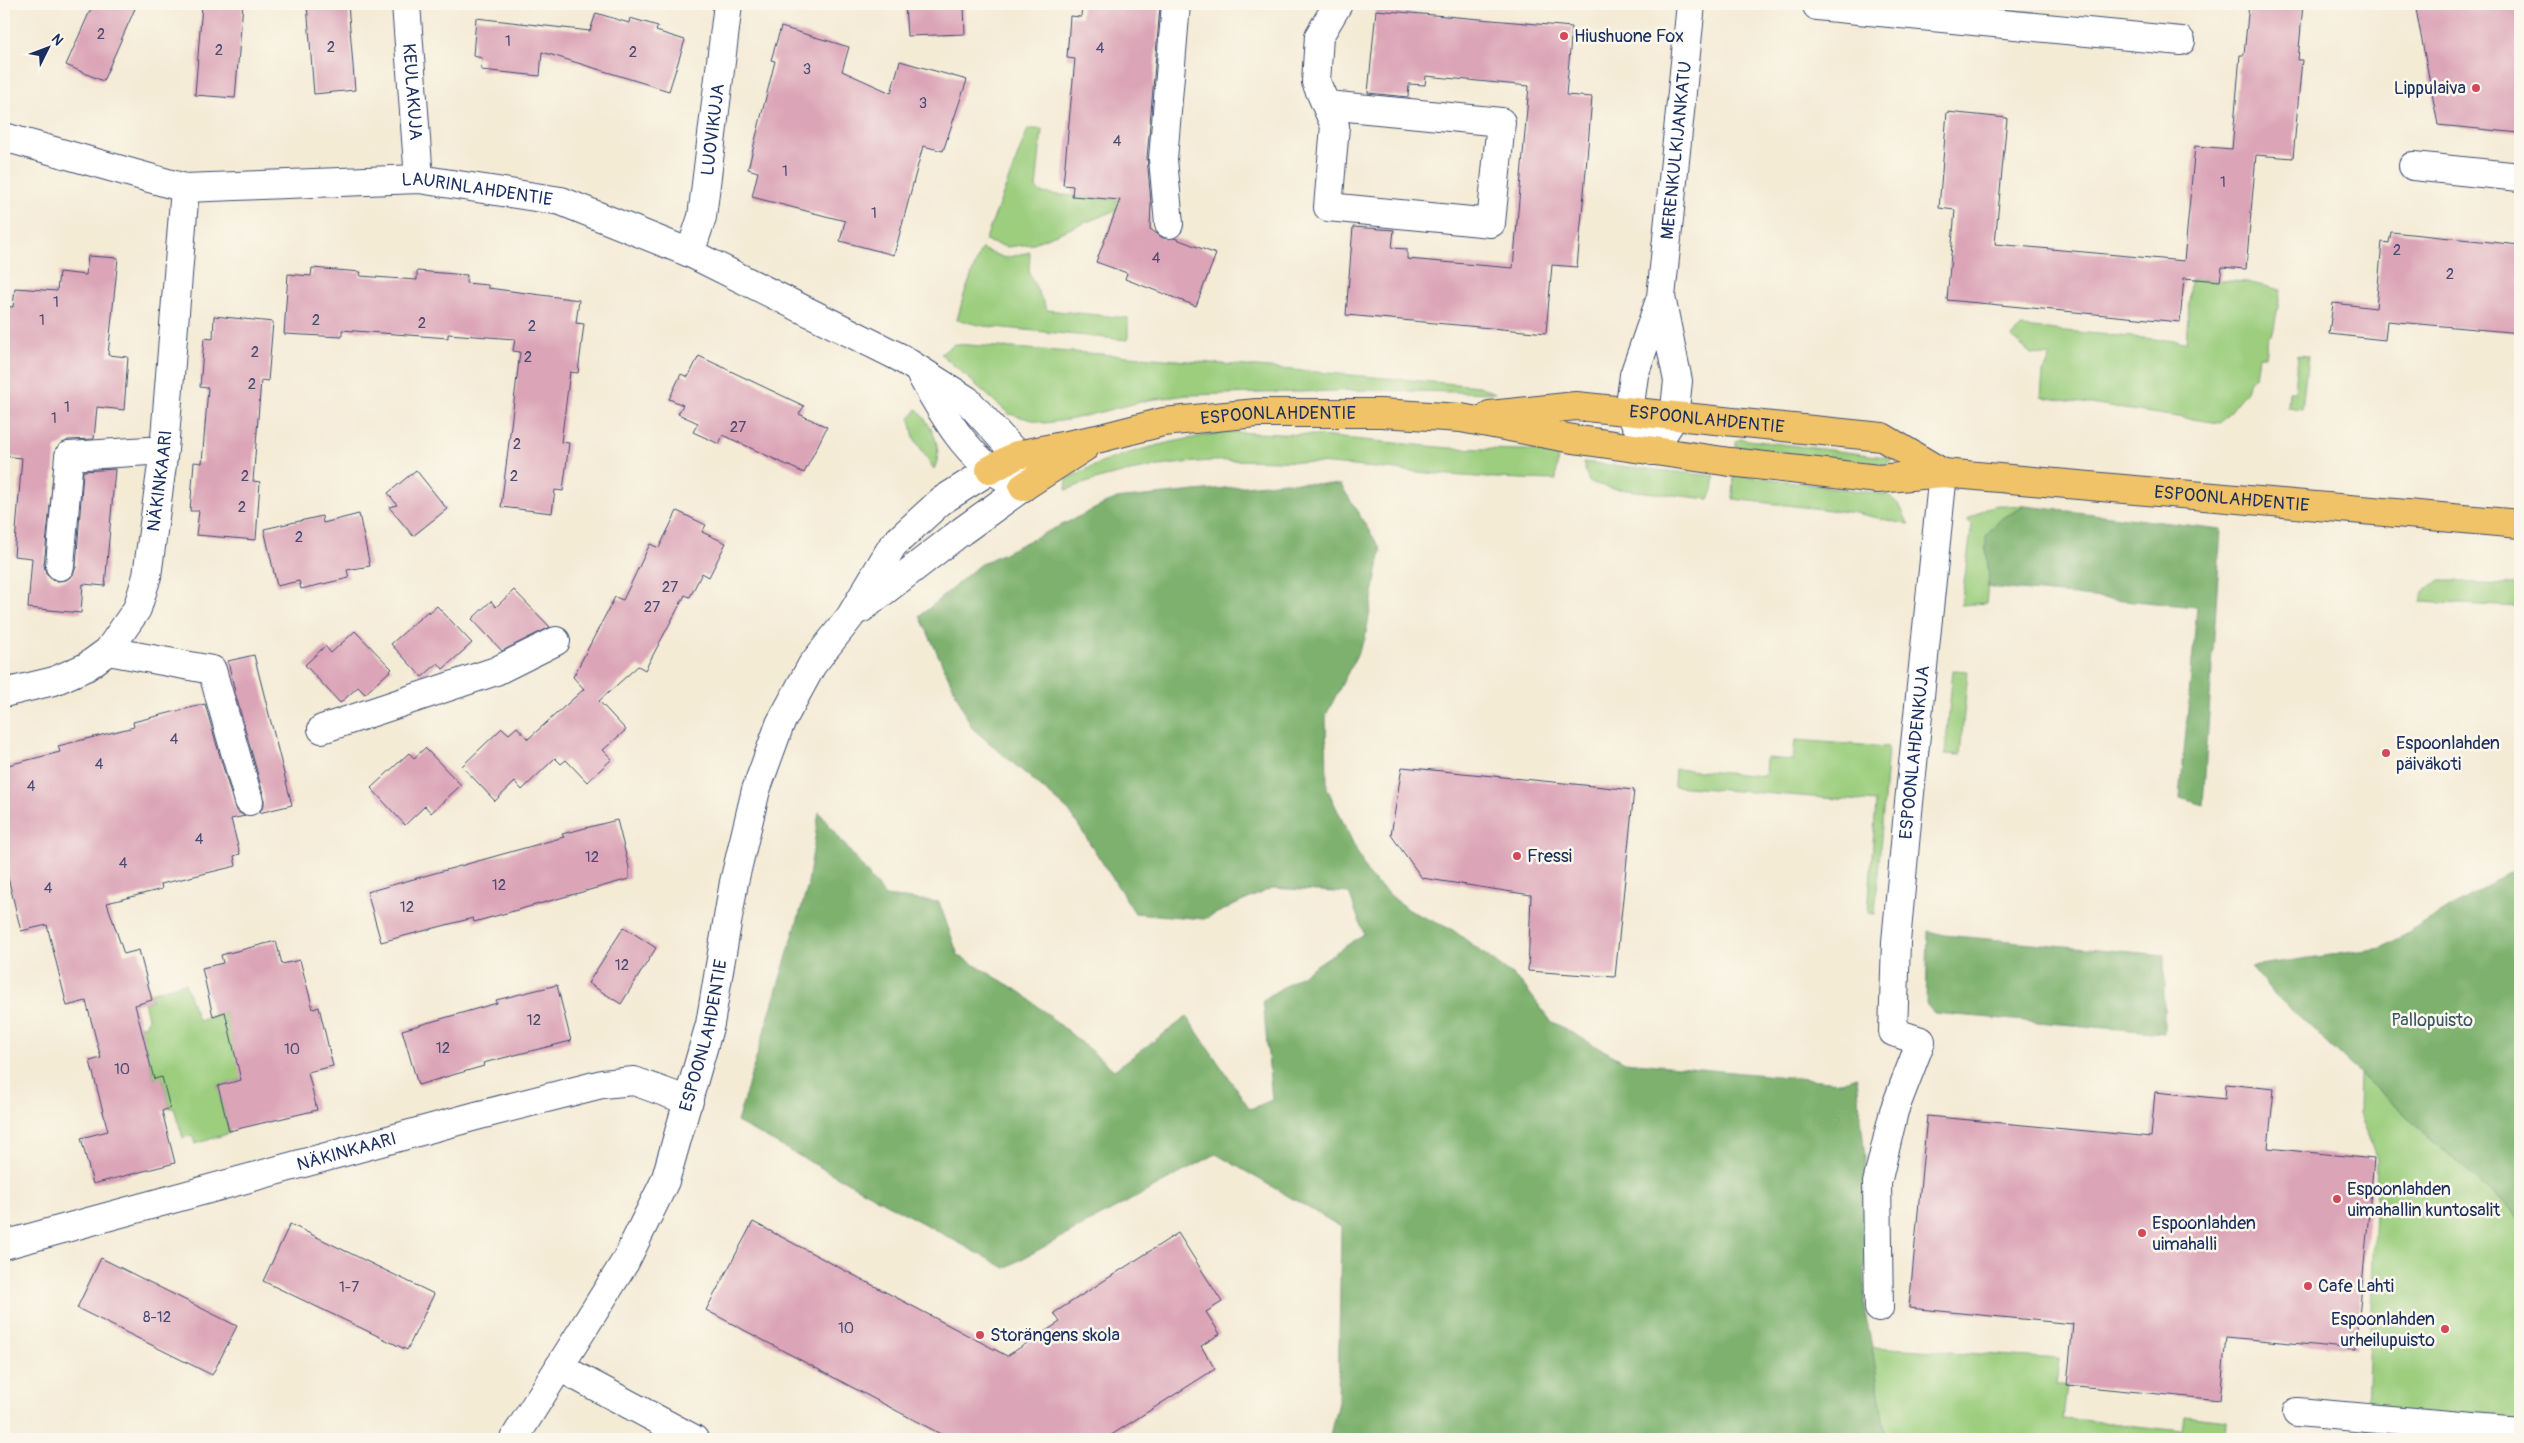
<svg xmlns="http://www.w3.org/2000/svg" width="2524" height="1443" viewBox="0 0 2524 1443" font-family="Pangolin,sans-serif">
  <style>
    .green { fill: #9cce7e; stroke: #5c7e6e }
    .forest { fill: #7db16d; stroke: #4c7066 }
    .building { fill: #dba4b7 }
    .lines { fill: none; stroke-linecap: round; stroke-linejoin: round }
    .minor-casing { stroke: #3c4b70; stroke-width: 30 }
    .major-casing { stroke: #3c4b70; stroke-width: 30 }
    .minor { stroke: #fff; stroke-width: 28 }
    .major { stroke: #f0c369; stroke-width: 28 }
    .poi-dot { fill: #d1495b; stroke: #fbf7ec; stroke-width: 2 }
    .labels { text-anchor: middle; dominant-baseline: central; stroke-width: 5; stroke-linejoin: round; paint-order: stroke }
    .number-label { font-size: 15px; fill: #4b4c74 }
    .poi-label { font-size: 18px; fill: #1b2f5e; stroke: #fbf7ec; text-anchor: start }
    .street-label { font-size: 18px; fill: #1b2f5e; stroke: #fbf7ec }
    .park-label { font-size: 18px; fill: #3b5766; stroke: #fbf7ec }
  </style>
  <rect width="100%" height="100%" fill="#fbf7ec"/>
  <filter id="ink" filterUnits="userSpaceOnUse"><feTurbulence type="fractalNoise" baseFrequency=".02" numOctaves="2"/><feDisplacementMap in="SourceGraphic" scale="10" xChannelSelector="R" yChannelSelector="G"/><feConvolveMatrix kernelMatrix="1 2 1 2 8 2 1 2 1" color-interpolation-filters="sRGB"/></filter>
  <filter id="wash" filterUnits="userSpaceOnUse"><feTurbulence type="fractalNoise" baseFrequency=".0096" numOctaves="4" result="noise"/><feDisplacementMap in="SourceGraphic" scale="20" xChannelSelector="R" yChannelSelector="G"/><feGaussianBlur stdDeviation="1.12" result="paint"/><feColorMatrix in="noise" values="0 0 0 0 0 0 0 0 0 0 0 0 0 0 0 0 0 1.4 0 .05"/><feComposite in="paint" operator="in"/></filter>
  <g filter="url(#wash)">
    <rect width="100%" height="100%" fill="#f4ebd5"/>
    <path class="green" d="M 1028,129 L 1042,129 L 1036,188 L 1041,193 L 1137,202 L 1031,244 L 1007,247 L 985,241 Z
      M 981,249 L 1005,258 L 1030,252 L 1029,273 L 1047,310 L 1128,318 L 1128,340 L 984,326 L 957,320 L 963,298 Z
      M 2191,279 L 2247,282 L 2281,290 L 2273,333 L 2268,338 L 2265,356 L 2259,356 L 2256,377 L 2249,381 L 2246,391 L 2220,423 L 2041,397 L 2043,373 L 2051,356 L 2031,354 L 2012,337 L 2021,327 L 2186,342 Z
      M 954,344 L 1129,356 L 1479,386 L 1495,393 L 1368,390 L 1188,395 L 1148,400 L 1073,419 L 1045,423 L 1009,414 L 941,354 Z
      M 2298,355 L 2308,356 L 2302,409 L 2288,407 L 2289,391 L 2295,391 Z
      M 917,409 C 930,424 945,448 934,469 L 914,438 L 910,419 Z
      M 1225,432 L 1309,435 L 1449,448 L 1558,451 L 1556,480 C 1521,479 1485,478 1450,475 C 1321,464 1190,442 1066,490 L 1067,479 C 1122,450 1165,443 1225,432 Z
      M 1741,439 L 1894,458 L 1885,465 L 1740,449 L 1736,446 L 1736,441 Z
      M 1583,462 L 1715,476 L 1713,490 L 1709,499 L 1610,488 L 1589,482 Z
      M 1734,474 L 1889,495 L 1900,506 L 1909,525 L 1856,513 L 1733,499 Z
      M 1998,505 L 2025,506 L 2001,519 L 1985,547 L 1990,567 L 1986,603 L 1961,605 L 1972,524 L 1967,520 L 1986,508 Z
      M 2439,580 L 2456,580 L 2473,584 L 2520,585 L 2520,607 L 2420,602 L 2422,593 Z
      M 1953,670 L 1968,671 L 1960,755 L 1945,754 Z
      M 1795,740 L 1888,747 L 1875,914 L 1868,913 L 1876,802 L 1674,786 L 1675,769 L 1765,776 L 1766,758 L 1793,760 Z
      M 185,983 L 198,1021 L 225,1012 L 244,1079 L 218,1086 L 230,1133 L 195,1144 L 192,1135 L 183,1138 L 174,1108 L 170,1108 L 162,1078 L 154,1079 L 140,1026 L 146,1025 L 148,1017 L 144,1002 L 152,1000 L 150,993 Z
      M 2360,1074 L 2439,1147 L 2511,1209 L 2520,1222 L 2520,1439 L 2362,1439 L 2366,1435 L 2377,1159 L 2359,1112 Z
      M 1872,1347 L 2059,1359 L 2056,1385 L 2067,1385 L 2063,1418 L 2182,1431 L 2184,1415 L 2226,1420 L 2225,1437 L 2239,1439 L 1886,1439 Z"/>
    <path class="forest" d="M 1285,482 L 1341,485 L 1381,550 L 1365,639 L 1326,715 L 1327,788 L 1369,877 L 1408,910 L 1453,930 L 1521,982 L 1551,1021 L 1625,1062 L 1840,1082 L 1857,1077 L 1867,1179 L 1864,1307 L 1872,1347 L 1886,1439 L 1329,1439 L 1338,1402 L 1341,1227 L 1216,1154 L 1005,1268 L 737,1122 L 807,889 L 819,812 L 885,896 L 939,902 L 958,955 L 1022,993 L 1114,1070 L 1187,1017 L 1250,1109 L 1272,1100 L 1263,1000 L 1364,934 L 1349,893 L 1272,888 L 1204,919 L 1135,913 L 1069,811 L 972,728 L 920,616 L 979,565 L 1115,499 Z
      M 2025,506 L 2221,529 L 2203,805 L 2180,798 L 2197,607 L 1988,587 C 1990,569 1985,553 1986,535 L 2001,519 Z
      M 2520,866 L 2520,1222 L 2511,1209 L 2439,1147 L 2272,992 L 2251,966 L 2382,948 Z
      M 1928,931 L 1944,935 L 2164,955 L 2164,1033 L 1934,1013 L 1926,1004 Z"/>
    <g id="blocks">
      <path class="building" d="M 93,4 L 137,4 L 103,81 L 66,65 Z
        M 202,4 L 243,4 L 235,98 L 195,95 Z
        M 307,4 L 348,4 L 355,90 L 314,94 Z
        M 905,4 L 964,4 L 965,34 L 907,36 Z
        M 1082,4 L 1145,4 L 1160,7 L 1147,158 L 1151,203 L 1150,229 L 1163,238 L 1174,238 L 1216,254 L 1196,306 L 1125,279 L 1127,273 L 1096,262 L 1120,200 L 1072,196 L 1073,186 L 1063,185 L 1075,59 L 1067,58 L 1070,16 L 1081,17 Z
        M 2249,4 L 2303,4 L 2298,60 L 2302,60 L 2293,158 L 2256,155 L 2246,269 L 2222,267 L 2220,281 L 2184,278 L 2180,322 L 1947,300 L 1955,210 L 1939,208 L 1947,112 L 2007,118 L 1995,244 L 2184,261 L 2195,146 L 2232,149 L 2240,55 L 2244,55 Z
        M 2415,4 L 2520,4 L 2520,133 L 2438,125 Z
        M 1376,10 L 1572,27 L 1566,95 L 1592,97 L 1585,182 L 1577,267 L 1552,265 L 1546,333 L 1346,315 L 1353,227 L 1394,230 L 1392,248 L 1407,249 L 1407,259 L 1513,268 L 1529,86 L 1426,76 L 1425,85 L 1409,84 L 1408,97 L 1368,93 Z
        M 596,13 L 629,23 L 630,18 L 658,26 L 656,31 L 685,40 L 669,91 L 542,52 L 540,76 L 481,70 L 482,58 L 473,56 L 476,18 L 590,31 Z
        M 781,27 L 849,47 L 842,71 L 891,93 L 900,61 L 967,80 L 943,151 L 923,146 L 894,255 L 840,241 L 845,221 L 752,197 L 758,172 L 748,169 L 775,61 L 771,60 Z
        M 2391,232 L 2520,245 L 2520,333 L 2387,321 L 2385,340 L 2329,334 L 2333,303 L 2376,308 L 2382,242 L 2389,243 Z
        M 88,256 L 118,258 L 108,355 L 128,357 L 124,410 L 97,407 L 94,439 L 68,440 L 56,448 L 44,565 L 46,573 L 51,579 L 58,581 L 66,580 L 73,575 L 76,567 L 83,471 L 115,469 L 105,586 L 83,584 L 81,613 L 28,608 L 32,558 L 14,556 L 22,458 L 4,456 L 4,306 L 13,307 L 15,288 L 57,291 L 59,272 L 86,275 Z
        M 312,268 L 361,272 L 360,276 L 417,280 L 417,271 L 467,275 L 466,283 L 488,285 L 488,288 L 579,300 L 576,323 L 584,324 L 578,373 L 570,372 L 561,442 L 569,443 L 563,491 L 555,490 L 552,513 L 501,507 L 520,352 L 513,351 L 515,339 L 448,334 L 448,338 L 342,330 L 342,337 L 284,334 L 288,274 L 311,276 Z
        M 214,316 L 273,322 L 268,381 L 261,380 L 256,444 L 253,481 L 260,482 L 256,540 L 196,535 L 199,511 L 190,511 L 194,462 L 202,463 L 208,388 L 200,387 L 204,338 L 213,339 Z
        M 699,356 L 804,406 L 799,414 L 827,427 L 804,473 L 723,435 L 719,444 L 693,432 L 698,423 L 678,414 L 683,405 L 669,399 L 681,374 L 688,377 Z
        M 416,470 L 447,509 L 413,536 L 389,507 L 397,505 L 388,493 Z
        M 677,511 L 706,525 L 702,532 L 726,543 L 709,577 L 702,573 L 690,597 L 685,595 L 645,670 L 638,666 L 599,701 L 626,730 L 603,750 L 612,759 L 587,782 L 566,760 L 561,764 L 555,758 L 522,790 L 515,782 L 495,801 L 462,766 L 502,728 L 509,734 L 517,727 L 528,739 L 584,689 L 573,677 L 615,597 L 623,600 L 650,544 L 659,548 Z
        M 359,514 L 370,566 L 347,570 L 349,578 L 301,589 L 299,581 L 277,586 L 264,529 L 322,516 L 323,523 Z
        M 514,590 L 550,627 L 502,651 L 472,619 L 491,601 L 496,607 Z
        M 437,606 L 472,643 L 443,669 L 438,663 L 422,677 L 391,644 L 428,611 L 429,613 Z
        M 355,631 L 392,669 L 365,694 L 358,687 L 340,703 L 305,665 L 325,646 L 331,653 Z
        M 254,655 L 292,805 L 259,813 L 264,805 L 264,797 L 236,696 L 228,661 Z
        M 205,704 L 234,805 L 238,812 L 245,816 L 231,819 L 240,854 L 234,856 L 236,866 L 161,884 L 162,889 L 107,903 L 124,954 L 139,950 L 152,1000 L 135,1005 L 154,1079 L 162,1077 L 170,1108 L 162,1111 L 175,1163 L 93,1184 L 81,1138 L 108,1131 L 90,1061 L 101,1058 L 86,1001 L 67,1006 L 47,925 L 21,931 L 4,861 L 4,766 L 60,752 L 58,746 L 134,727 L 133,722 Z
        M 425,748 L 461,785 L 431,813 L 425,806 L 405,825 L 371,788 L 409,753 L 414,758 Z
        M 1402,767 L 1634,790 L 1615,977 L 1528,971 L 1531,895 L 1422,878 L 1391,835 Z
        M 617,820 L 629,867 L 629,879 L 474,922 L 473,918 L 381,942 L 367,892 L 564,837 L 562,834 Z
        M 624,927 L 656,948 L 621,1004 L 588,983 Z
        M 276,941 L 282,964 L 300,960 L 313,1009 L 319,1007 L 333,1066 L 308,1072 L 317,1110 L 229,1131 L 218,1086 L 241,1080 L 225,1012 L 213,1016 L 202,968 L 223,963 L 221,955 Z
        M 557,985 L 571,1041 L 483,1063 L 484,1066 L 418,1085 L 402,1030 L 497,1003 L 496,1000 Z
        M 2226,1084 L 2274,1089 L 2268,1148 L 2374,1159 L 2356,1349 L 2226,1337 L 2220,1400 L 2067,1385 L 2073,1324 L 1909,1308 L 1927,1116 L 2151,1137 L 2155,1092 L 2225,1099 Z
        M 753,1222 L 1007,1356 L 1060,1322 L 1054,1313 L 1178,1233 L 1222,1302 L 1206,1312 L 1220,1334 L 1201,1346 L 1215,1369 L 1105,1439 L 950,1439 L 706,1310 Z
        M 290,1224 L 434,1294 L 407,1350 L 263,1281 Z
        M 101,1258 L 237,1326 L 212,1375 L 77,1308 Z"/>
    </g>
  </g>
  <g filter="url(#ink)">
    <use href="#blocks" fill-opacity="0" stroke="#3c4b70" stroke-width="1"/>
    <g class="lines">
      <defs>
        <g id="minor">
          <path id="s1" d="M 406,4 L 419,179"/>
          <path d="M 1817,4 L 1817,6 L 2181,41"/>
          <path d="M 1327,105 L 1501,122 L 1491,223 L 1328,207 L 1335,126 L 1316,82 L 1319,36 L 1338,4"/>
          <path id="s2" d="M 4,137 L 185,188 L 419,179 L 561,201 L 690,253 L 899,357 L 967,400 L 1017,455 L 1023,487"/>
          <path d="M 2413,166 L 2520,177"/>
          <path d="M 1169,224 L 1163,159 L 1176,4"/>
          <path id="s3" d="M 690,253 L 702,217 L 728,4"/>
          <path id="s4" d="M 1661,297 L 1678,381 L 1674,417 L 1652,451 L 1629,412 L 1634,375 L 1661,297 L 1691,4"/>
          <path d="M 920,373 C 941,411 966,458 1007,479"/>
          <path d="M 60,566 L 69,456 L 164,450"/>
          <path d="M 861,609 L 962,531 L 1023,487"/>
          <path d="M 108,651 L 212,670 L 249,801"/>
          <path id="s5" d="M 4,693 L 54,681 L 86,667 L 108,651 L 137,609 L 147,576 L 164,450 L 185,188"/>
          <path d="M 322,729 L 496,671 L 556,641"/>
          <path id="s6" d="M 4,1245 L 476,1116 L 602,1084 L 634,1081 L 689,1101"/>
          <path id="s7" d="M 1879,1308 L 1877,1183 L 1894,1111 L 1921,1041 L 1893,1032 L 1896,942 L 1907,822 L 1943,473"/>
          <path d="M 559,1367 L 694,1439"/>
          <path d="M 2297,1412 L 2520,1431"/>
          <path id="s8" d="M 514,1439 L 625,1262 L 665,1181 L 710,1024 L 734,882 L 756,790 L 780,724 L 812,665 L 850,617 L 893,545 L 941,501 L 990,470"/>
        </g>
        <g id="major">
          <path id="s9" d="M 1490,415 L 1576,406 L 1882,437 L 1943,473"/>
          <path id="s10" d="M 990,470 L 1017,455 L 1097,439 L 1163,422 L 1257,413 L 1381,413 L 1461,418 L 1573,439 L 1730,462 L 1878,479 L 1943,473 L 2520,524"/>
          <path d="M 1023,487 L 1085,447"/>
        </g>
      </defs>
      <use href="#minor" class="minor-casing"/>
      <use href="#major" class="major-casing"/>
      <use href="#minor" class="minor"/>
      <use href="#major" class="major"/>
    </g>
  </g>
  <g class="poi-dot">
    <circle cx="1564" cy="36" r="5"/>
    <circle cx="2476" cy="88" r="5"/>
    <circle cx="2386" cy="753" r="5"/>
    <circle cx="1517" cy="856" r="5"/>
    <circle cx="2337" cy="1199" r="5"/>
    <circle cx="2142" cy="1233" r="5"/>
    <circle cx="2308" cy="1286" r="5"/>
    <circle cx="2445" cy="1329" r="5"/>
    <circle cx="980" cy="1335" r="5"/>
  </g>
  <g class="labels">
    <g class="number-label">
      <text x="101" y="34">2</text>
      <text x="508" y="41">1</text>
      <text x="331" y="47">2</text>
      <text x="1100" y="48">4</text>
      <text x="219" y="50">2</text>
      <text x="633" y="52">2</text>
      <text x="807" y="69">3</text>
      <text x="923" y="103">3</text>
      <text x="1117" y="141">4</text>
      <text x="785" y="171">1</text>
      <text x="2223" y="182">1</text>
      <text x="874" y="213">1</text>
      <text x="2397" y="250">2</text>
      <text x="1156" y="258">4</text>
      <text x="2450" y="274">2</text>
      <text x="56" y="302">1</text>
      <text x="42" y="320">1</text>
      <text x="316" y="320">2</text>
      <text x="422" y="323">2</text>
      <text x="532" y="326">2</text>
      <text x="255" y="352">2</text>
      <text x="528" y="357">2</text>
      <text x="252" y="384">2</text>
      <text x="67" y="407">1</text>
      <text x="54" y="418">1</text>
      <text x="738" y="427">27</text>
      <text x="517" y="444">2</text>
      <text x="245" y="476">2</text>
      <text x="514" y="476">2</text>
      <text x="242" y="507">2</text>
      <text x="299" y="537">2</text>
      <text x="670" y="587">27</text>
      <text x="652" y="607">27</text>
      <text x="174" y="739">4</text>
      <text x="99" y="764">4</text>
      <text x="31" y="786">4</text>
      <text x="199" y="839">4</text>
      <text x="592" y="857">12</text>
      <text x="123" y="863">4</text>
      <text x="499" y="885">12</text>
      <text x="48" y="888">4</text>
      <text x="407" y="907">12</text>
      <text x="622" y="965">12</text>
      <text x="534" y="1020">12</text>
      <text x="443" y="1048">12</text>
      <text x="292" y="1049">10</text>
      <text x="122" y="1069">10</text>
      <text x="349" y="1287">1-7</text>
      <text x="157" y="1317">8-12</text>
      <text x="846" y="1328">10</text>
    </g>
    <g class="poi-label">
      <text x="1574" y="36">Hiushuone Fox</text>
      <text x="2466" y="88" text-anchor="end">Lippulaiva</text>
      <text x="2396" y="743">Espoonlahden<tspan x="2396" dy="21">päiväkoti</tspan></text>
      <text x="1527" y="856">Fressi</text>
      <text x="2347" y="1189">Espoonlahden<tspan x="2347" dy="21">uimahallin kuntosalit</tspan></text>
      <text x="2152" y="1223">Espoonlahden<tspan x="2152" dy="21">uimahalli</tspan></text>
      <text x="2318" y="1286">Cafe Lahti</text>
      <text x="2435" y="1319" text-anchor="end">Espoonlahden<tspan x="2435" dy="21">urheilupuisto</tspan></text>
      <text x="990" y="1335">Storängens skola</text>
    </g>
    <g class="street-label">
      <text stroke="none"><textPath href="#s1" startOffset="88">KEULAKUJA</textPath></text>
      <text stroke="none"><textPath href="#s3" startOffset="126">LUOVIKUJA</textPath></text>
      <text stroke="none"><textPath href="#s4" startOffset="475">MERENKULKIJANKATU</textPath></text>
      <text stroke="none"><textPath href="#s2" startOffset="481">LAURINLAHDENTIE</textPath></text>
      <text stroke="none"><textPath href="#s10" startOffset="296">ESPOONLAHDENTIE</textPath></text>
      <text stroke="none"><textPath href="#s9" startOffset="218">ESPOONLAHDENTIE</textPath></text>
      <text stroke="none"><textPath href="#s5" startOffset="295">NÄKINKAARI</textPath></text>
      <text stroke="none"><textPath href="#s10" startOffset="1256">ESPOONLAHDENTIE</textPath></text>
      <text stroke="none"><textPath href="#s7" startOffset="584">ESPOONLAHDENKUJA</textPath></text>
      <text stroke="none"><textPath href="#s8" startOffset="450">ESPOONLAHDENTIE</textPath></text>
      <text stroke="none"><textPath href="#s6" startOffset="355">NÄKINKAARI</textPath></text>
    </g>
    <g class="park-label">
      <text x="2432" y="1020">Pallopuisto</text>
    </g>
  </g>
  <rect width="2524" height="1443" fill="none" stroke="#fbf7ec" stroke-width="20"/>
  <g transform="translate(48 48) rotate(48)" stroke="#fbf7ec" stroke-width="4" paint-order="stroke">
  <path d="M0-4L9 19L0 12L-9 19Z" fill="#1b2f5e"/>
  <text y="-8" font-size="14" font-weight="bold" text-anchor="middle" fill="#1b2f5e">N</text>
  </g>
</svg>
